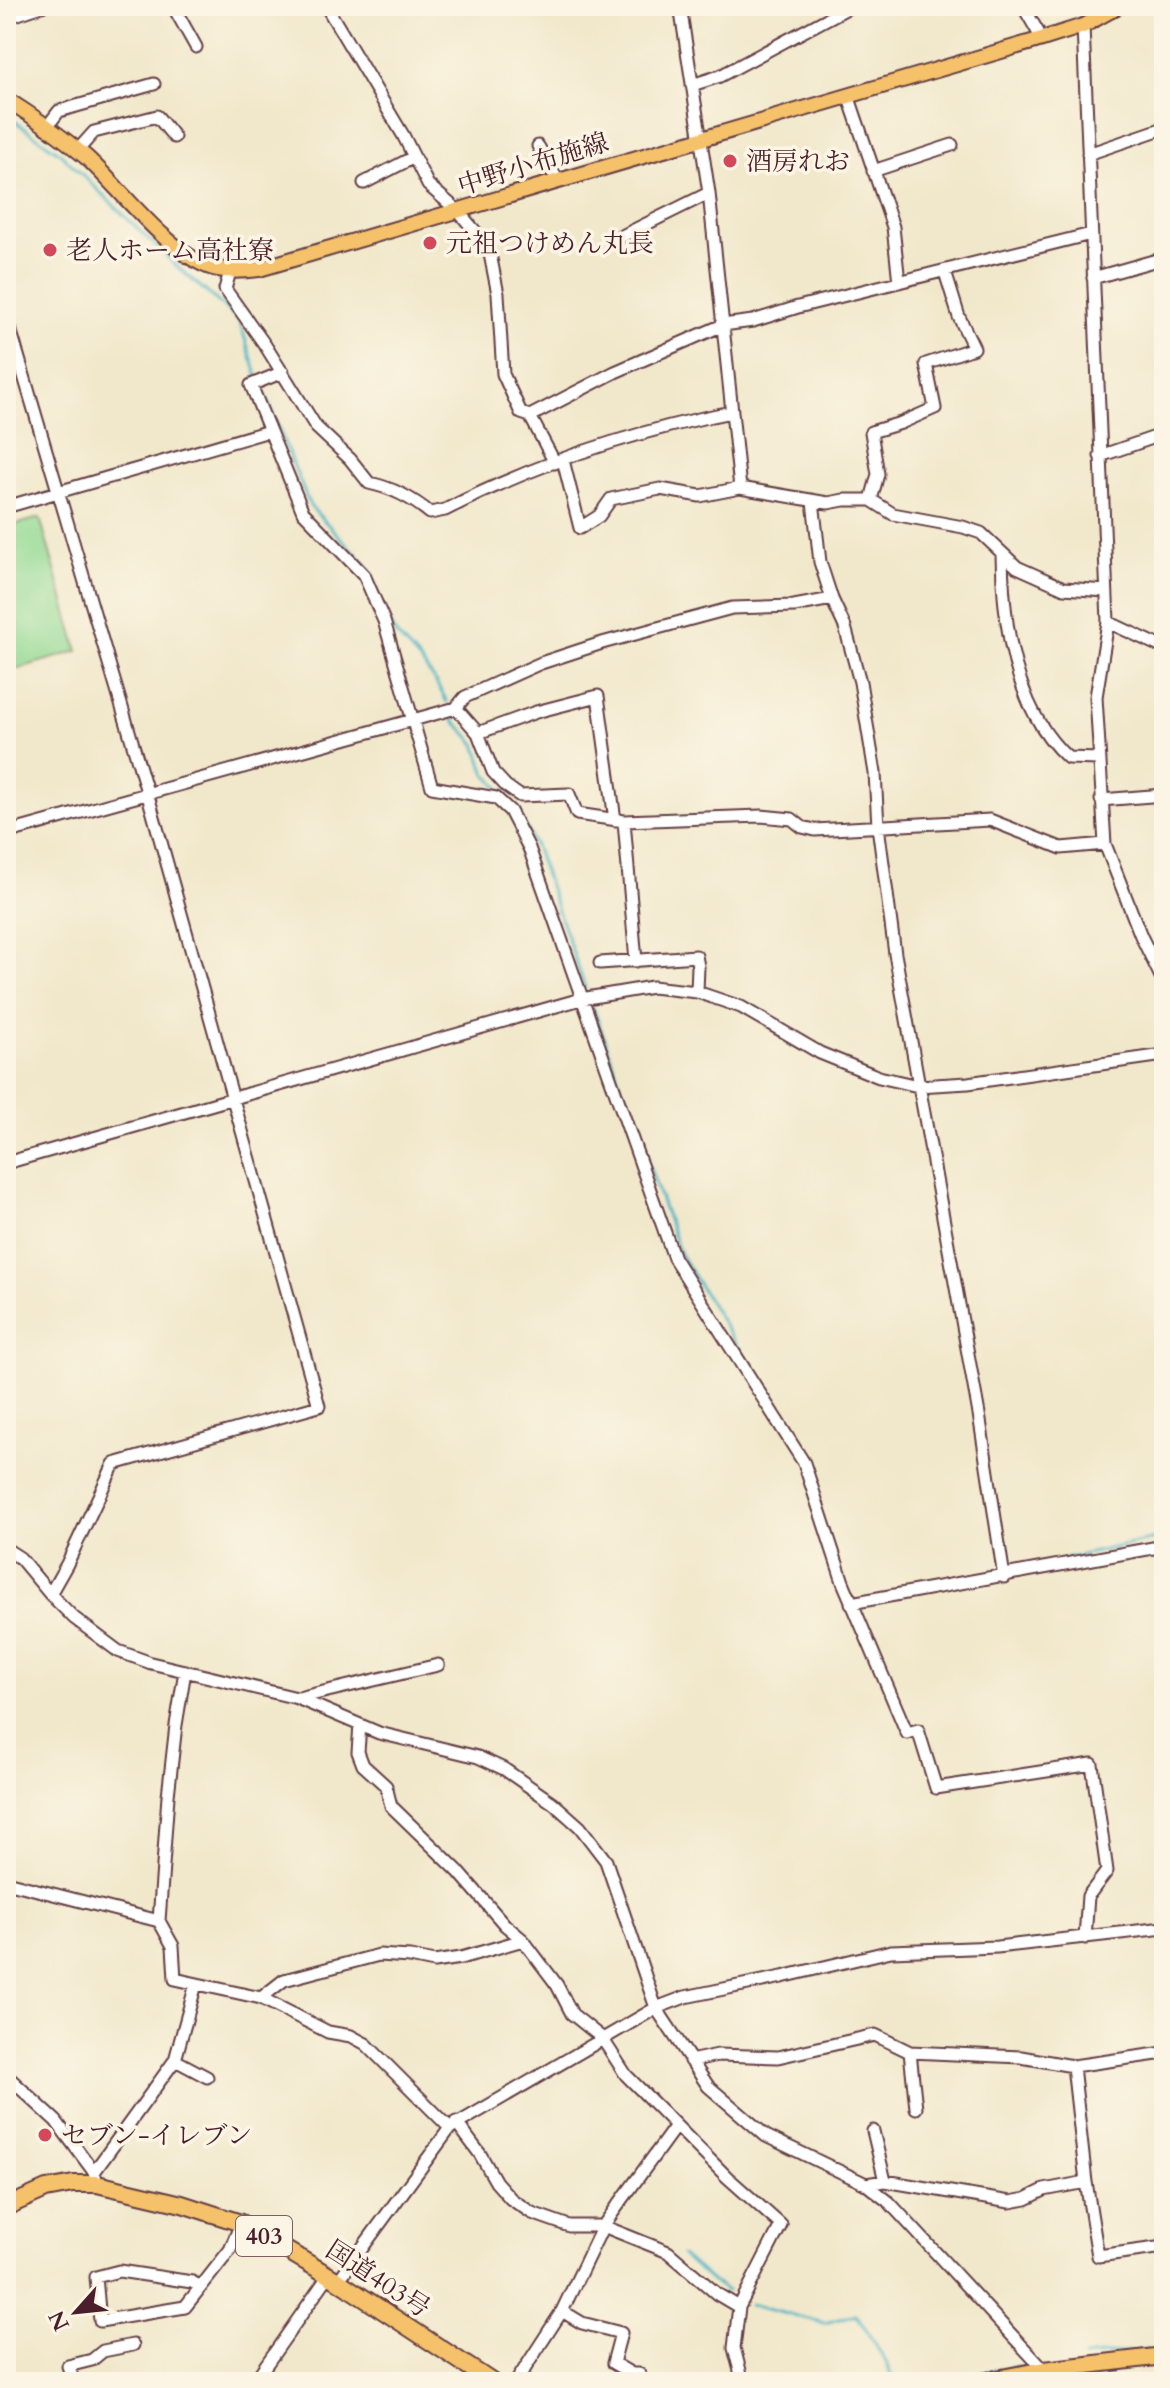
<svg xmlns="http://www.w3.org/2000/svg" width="1170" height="2388" viewBox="0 0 1170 2388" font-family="Cardo,'Noto Serif JP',serif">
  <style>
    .grass { fill: #94da94; stroke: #6f7c60; stroke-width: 2 }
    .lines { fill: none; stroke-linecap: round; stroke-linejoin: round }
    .stream { stroke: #48b4c6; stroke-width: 3 }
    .minor-casing { stroke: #633d43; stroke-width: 15 }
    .major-casing { stroke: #633d43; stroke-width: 18 }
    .highway-casing { stroke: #633d43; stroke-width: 20 }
    .minor { stroke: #fff; stroke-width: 11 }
    .major { stroke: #f5c16b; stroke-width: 14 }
    .highway { stroke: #f5c16b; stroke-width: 16 }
    .poi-dot { fill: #d1495b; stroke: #fcf5e5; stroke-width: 3 }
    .labels { text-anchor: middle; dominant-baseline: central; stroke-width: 7; stroke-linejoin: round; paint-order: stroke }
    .shield { fill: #fcf5e5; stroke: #7f5f63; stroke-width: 2 }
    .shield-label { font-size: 24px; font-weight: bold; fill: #4a1f2b }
    .poi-label { font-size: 26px; fill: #4a1f2b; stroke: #fcf5e5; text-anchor: start }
    .street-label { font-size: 26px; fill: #4a1f2b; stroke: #fcf5e5 }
  </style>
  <rect width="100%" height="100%" fill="#fcf5e5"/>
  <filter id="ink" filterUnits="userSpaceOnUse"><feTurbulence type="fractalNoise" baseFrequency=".0125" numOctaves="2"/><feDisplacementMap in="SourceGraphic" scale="16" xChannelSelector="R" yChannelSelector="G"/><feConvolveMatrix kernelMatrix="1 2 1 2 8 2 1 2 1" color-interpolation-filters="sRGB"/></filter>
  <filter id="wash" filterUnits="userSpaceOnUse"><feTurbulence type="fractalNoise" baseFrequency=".006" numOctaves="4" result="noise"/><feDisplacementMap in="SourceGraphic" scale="32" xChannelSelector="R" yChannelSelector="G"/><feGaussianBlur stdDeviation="1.8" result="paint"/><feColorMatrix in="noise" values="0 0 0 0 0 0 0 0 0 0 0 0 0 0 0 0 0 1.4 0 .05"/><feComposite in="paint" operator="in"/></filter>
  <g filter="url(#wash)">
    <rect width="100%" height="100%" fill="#f1e8cb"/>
    <path class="grass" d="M 40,518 L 78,651 L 6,672 L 6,527 Z"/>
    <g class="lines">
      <path class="stream" d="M 6,115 L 60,153 L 174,264 L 239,320 L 258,378
        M 261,385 L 310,506 L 366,564 L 379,595
        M 390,624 C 396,638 405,643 414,654 C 428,669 438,684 447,702
        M 452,718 L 476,744 L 485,772 L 514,806 L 535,846 L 585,987
        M 594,1009 L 680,1254 L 758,1380
        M 1067,1558 L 1164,1537
        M 682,2255 L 713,2282 L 727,2291
        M 749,2305 L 825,2323 L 856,2314 L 886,2362 L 894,2382
        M 1084,2357 L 1146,2350
        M 941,2382 L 1017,2366"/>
    </g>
  </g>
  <g filter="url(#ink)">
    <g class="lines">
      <defs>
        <path id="minor" d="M 173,6 L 196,47
          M 326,6 L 403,135 L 428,185 L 458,211 L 481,238 L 490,254 L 498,294 L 503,374 L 521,413 L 530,416 L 555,463
          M 680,6 L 709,193 L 740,488
          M 1023,6 L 1042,39
          M 6,18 L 42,6
          M 1083,26 L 1108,622 L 1096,697 L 1105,844 L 1141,936 L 1164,983
          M 692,85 L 720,76 L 851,6
          M 848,95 L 893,227 L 899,282
          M 46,128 L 59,111 L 154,84
          M 538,146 L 558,181
          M 77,151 L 94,132 L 157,116 L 174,137
          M 1088,154 L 1164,128
          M 873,171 L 952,145
          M 364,183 L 414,157
          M 618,238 L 709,193
          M 230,272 L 225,289 L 265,345 L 316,427 L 350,459 L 369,483 C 393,488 412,498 430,513 L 445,510 C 535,464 632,432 731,412
          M 1093,278 L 1164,258
          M 6,315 L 147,792 L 319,1406 L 114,1464 L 67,1564 L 50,1594
          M 283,372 L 251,385 L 303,512 L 364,575 L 384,621 L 432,787 L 496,798 L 510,811 L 529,848 L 674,1258 L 804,1463 L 843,1582 L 907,1733 L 918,1730 L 936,1788 L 1092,1764 L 1107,1871 L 1088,1896 L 1085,1938
          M 530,416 L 615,372 L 723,325 L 753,321 L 798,307 L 1091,234
          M 1100,456 L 1164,434
          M 563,460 L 580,528 L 599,516 L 611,499 L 660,489 L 700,496 L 740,488 L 828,503 L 844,500 L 871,500 L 893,514 L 963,527 L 981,533 L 1017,567 L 1064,588 L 1106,591
          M 871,500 L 878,474 L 871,432 L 901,423 L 935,408 L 926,364 L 974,348 L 959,317 L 945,272
          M 813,501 L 820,562 L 832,599 L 845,627 L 860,682 L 875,773 L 878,826 L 895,954 L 979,1414 L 1004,1577
          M 6,507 L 269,431
          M 1002,555 C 1003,623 1015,710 1068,758 L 1098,759
          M 1108,622 L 1164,648
          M 456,708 L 465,697 L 541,663 L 602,643 L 732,608 L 794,606 L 832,599
          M 478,733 L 536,712 L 598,696 L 615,820
          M 1101,800 L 1164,795
          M 624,821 L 636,961
          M 6,833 L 456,708 L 478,733 L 493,772 L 506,786 L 520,796 L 569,794 L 577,814 L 624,821 L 761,816 L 792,819 L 802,827 L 815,830 L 990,820 L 1061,848 L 1105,844
          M 600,963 L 696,956 L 698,966 L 697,992
          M 6,1163 L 581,999 L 652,987 L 697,992 L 741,1007 L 820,1053 L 879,1077 L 918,1086 L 968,1083 L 1164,1055
          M 6,1549 L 20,1558 L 50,1594 L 74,1618 L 118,1651 L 151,1663 L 297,1698 L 379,1733 L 478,1757 L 504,1769 L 553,1803 L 580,1827 L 606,1861 L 656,2008 L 708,2086 L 766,2136 L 866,2184 L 889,2202 L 1044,2370
          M 851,1603 L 1164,1546
          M 185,1671 L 176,1725 L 168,1796 L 159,1921 L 173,1946 L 175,1979 L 261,1998 L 328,2032 L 351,2036 L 366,2044 L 450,2128
          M 298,1698 L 438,1665
          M 360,1725 L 358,1752 L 363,1765 L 386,1786 L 391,1806 L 458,1871 L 505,1925 L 523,1940
          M 6,1882 L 159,1921
          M 261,1998 L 284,1980 L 379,1955 L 410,1957 L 434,1962 L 461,1958 L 523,1940 L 557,1985 L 572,2014 L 602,2038 L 626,2075 L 727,2177 L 781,2225 L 739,2307 L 734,2348 L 743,2382
          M 910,2052 L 916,2108
          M 175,2060 L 207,2077
          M 690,2061 L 718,2055 L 778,2057 L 875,2035 L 910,2052 L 1021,2057 L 1073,2066 L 1164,2053
          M 1073,2066 L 1086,2182
          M 6,2075 L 56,2121 L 94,2172 L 96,2179
          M 456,2122 L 480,2154 L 496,2182 L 511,2199 L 532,2213 L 569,2226 L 603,2226 L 668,2252 L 717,2294 L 739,2307
          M 873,2131 L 885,2181
          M 94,2172 L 175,2060 L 196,1984
          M 866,2184 L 885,2181 L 1010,2202 L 1026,2199 L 1044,2190 L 1086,2182 L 1098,2256 L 1164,2247
          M 338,2281 L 450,2128 L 656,2008 L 685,1997 L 782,1977 L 891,1951 L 997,1947 L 1164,1928
          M 201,2287 L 192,2282 L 119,2271 L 96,2277 L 100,2321 L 185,2307 L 230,2250 L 241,2223
          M 562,2311 L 582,2323 L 621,2333 L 613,2363 L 632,2374 L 639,2374
          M 74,2382 L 68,2366 L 92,2360 L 103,2351 L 133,2345
          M 254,2382 L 329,2275
          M 516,2382 L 562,2311 L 603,2226 L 675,2127"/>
        <path id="major" d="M 6,99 C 33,116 62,137 86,157 C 121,189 166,251 210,267 C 226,272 242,271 259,269 L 1042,39 L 1083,26 L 1119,6"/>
        <path id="highway" d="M 6,2207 L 46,2189 L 73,2184 L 97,2184 L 182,2204 L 241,2223 L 338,2281 L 492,2382
          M 981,2382 L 1044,2370 L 1164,2356"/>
      </defs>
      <use href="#minor" class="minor-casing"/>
      <use href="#major" class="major-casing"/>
      <use href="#highway" class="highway-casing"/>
      <use href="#minor" class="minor"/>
      <use href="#major" class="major"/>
      <use href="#highway" class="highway"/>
    </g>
  </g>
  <g class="poi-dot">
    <circle cx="730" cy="161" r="8"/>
    <circle cx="430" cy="243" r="8"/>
    <circle cx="50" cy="250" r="8"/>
    <circle cx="45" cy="2135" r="8"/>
  </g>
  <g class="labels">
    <rect class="shield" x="236" y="2216" width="56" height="40" rx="6"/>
    <g class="shield-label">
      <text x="264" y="2236">403</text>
    </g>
    <g class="poi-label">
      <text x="746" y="161">酒房れお</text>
      <text x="446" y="243">元祖つけめん丸長</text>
      <text x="66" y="250">老人ホーム高社寮</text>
      <text x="61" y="2135">セブン-イレブン</text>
    </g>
    <g class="street-label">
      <text transform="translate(533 164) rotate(-17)">中野小布施線</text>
      <text transform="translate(378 2279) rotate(33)">国道403号</text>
    </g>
  </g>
  <rect width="1170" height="2388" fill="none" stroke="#fcf5e5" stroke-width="32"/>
  <g transform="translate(76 2312) rotate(243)" stroke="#fcf5e5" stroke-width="6" paint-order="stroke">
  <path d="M0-6L14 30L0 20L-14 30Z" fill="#4a1f2b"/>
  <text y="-12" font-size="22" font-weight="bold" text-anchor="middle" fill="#4a1f2b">N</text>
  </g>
</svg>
